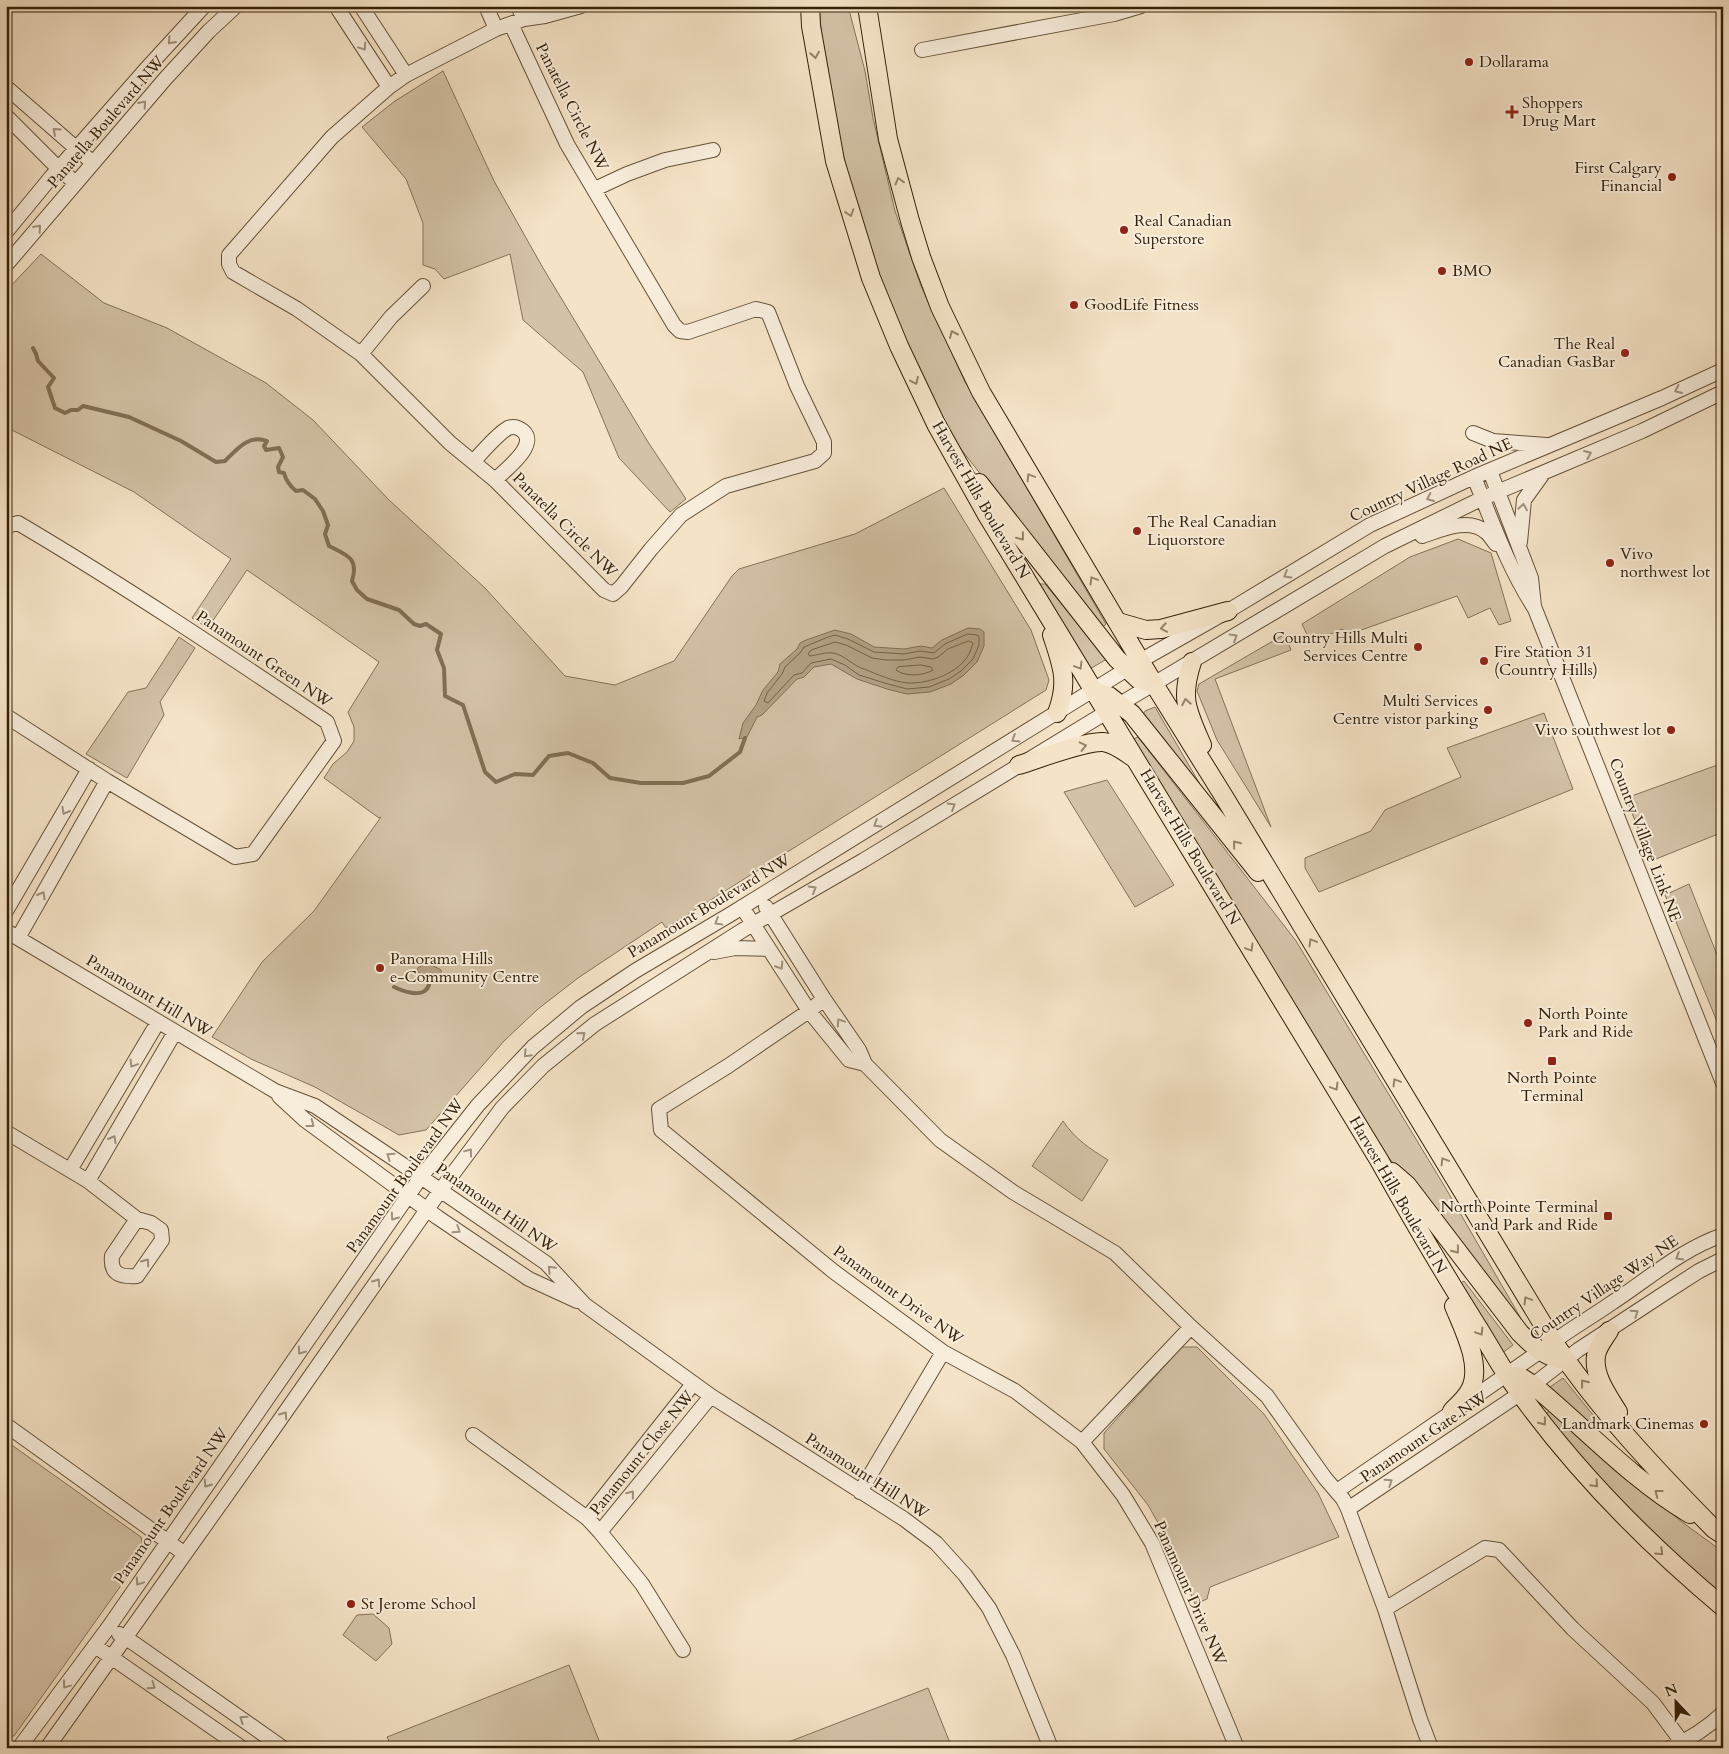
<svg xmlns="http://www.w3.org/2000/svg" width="1729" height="1754" viewBox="0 0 1729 1754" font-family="Cardo,serif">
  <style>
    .green { fill: #d4c2a7; stroke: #847258 }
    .water { fill: #b4a186; stroke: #816e54 }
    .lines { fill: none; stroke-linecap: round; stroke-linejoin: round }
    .shore { stroke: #746147; stroke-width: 1 }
    .stream { stroke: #816e54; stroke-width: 4 }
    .minor-casing { stroke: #655238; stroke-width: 16 }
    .major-casing { stroke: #352108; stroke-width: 20 }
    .minor { stroke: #f8eddb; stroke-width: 14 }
    .major { stroke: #f5e3c7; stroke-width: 18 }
    .oneway { stroke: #a0917c }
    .oneway2 { stroke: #958268 }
    .poi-dot { fill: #8f2418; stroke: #f8eddb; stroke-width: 2 }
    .labels { text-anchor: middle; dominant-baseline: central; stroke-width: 4; stroke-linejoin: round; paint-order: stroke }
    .poi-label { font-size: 16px; fill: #352108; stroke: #f8eddb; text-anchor: start }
    .street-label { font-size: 16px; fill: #352108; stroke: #f8eddb }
  </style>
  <rect width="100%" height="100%" fill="#f5e3c7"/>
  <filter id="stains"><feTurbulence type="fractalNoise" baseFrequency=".004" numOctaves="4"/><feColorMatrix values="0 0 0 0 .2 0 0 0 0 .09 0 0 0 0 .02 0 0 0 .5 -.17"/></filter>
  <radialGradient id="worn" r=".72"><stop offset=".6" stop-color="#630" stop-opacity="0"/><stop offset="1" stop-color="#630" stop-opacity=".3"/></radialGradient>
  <path class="green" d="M 819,6 L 848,6 L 865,71 L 873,118 L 895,211 L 921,286 L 965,382 L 1106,624 L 1102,628 L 956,443 L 901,337 L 867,248 L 826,87 Z
    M 443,71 L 494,181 L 543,268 L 648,442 L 686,499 L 670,512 L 619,458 L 583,372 L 523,320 L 510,254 L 444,279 L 435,269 L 423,265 L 423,223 L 406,179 L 362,127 L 395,101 Z
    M 41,254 L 104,303 L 167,328 L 266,383 L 313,420 L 389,500 L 485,588 L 565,676 L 615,685 L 674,661 L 732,576 L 739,569 L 855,534 L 944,488 L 1031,630 L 1049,680 L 1046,690 L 666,928 L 662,922 L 578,978 L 538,1009 L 504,1041 L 426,1130 L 399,1135 L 315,1087 L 251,1059 L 212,1037 L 262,962 L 314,911 L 381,817 L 379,818 L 324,778 L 333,764 L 347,752 L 354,741 L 354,727 L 348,712 L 379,662 L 247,570 L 208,628 L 192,618 L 231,559 L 134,492 L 6,427 L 6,291 Z
    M 1458,539 L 1491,553 L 1511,621 L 1499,625 L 1490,608 L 1468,618 L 1457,596 L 1350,634 L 1342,629 L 1311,643 L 1302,624 L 1410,557 Z
    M 1040,584 L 1045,584 L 1107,659 L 1088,670 Z
    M 1285,634 L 1291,650 L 1215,679 L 1271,827 L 1217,740 L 1197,691 L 1199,684 Z
    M 179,637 L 195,648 L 160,702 L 164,715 L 127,778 L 86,754 L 128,692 L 146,688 Z
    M 1155,707 L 1201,786 L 1199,788 L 1142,716 L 1145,711 Z
    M 1544,713 L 1573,789 L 1319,892 L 1305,868 L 1305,858 L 1371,831 L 1385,810 L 1461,777 L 1447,748 Z
    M 1138,737 L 1296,941 L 1445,1187 L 1523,1322 L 1518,1324 L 1421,1196 L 1383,1151 L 1131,740 Z
    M 1723,763 L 1723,832 L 1651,861 L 1626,798 Z
    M 1107,780 L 1174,885 L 1135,907 L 1064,792 Z
    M 1689,884 L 1723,970 L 1723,1036 L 1665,895 Z
    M 1063,1121 C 1076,1140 1089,1148 1108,1160 L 1082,1201 L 1032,1166 Z
    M 1464,1281 L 1513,1345 L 1501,1354 L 1459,1284 Z
    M 1182,1347 L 1197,1347 L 1264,1414 L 1318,1493 L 1339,1537 L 1210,1587 L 1207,1599 L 1195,1604 L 1171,1546 L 1148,1505 L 1104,1449 L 1104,1433 Z
    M 1563,1378 L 1598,1421 L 1594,1427 L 1550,1387 Z
    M 1550,1411 L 1682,1522 L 1723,1552 L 1723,1597 L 1653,1539 L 1544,1415 Z
    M 6,1441 L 141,1537 L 144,1553 L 14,1736 L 6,1737 Z
    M 373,1614 L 389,1628 L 392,1644 L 376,1661 L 343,1635 L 357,1615 Z
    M 569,1665 L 602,1748 L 392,1748 L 387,1737 Z
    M 928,1688 L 952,1748 L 773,1748 Z"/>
  <path class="water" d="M 968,628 L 980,629 L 984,632 L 984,646 L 977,662 L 964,675 L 951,684 L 930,692 L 907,694 L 887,689 L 857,679 L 831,664 L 814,667 L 804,677 L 797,679 L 762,715 L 757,717 L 747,737 L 739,739 L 743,723 L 756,705 L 763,690 L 778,672 L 780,664 L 797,649 L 800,643 L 806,640 L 835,630 L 851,634 L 874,647 L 904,649 L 921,646 L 932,648 L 942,640 Z
    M 424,964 L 432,965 L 441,970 L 442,977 L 428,979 L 417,971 L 418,968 Z"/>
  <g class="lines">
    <path class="shore" d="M 968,634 L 977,635 L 979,637 L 979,645 L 973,659 L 961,671 L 949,679 L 929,687 L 907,689 L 888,684 L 859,675 L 845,665 L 831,659 L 811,663 L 802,673 L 794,675 L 768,703 L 764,701 L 767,693 L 782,674 L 785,667 L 800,653 L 804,647 L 828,637 L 835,635 L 848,639 L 874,652 L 904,654 L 920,651 L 934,653 L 945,644 Z
      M 969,641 L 973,643 C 972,646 971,650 969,654 C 959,673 929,684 908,683 C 894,682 877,674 864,669 C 853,666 845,655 833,653 C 826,652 817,655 810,656 L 808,654 L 811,650 L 835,642 L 846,645 L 872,658 L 886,660 L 904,660 L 920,657 L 933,659 L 938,657 L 948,649 Z
      M 921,665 L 931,667 L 933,670 C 923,676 905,677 896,670 L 898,667 Z"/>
    <path class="stream" d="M 33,348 L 36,354 L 38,361 L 54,378 L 48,387 L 55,408 L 65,413 L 71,410 L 78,410 L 83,406 L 129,417 L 181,441 L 216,462 L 225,461 C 237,449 249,434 267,441 L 264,446 L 266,450 L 279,448 L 283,457 L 278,467 L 279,472 L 284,473 C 286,481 290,486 296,491 L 303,490 L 315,499 L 323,511 L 328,525 L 325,534 L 329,546 C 347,555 359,558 352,581 L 357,590 L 367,599 L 399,610 L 414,624 L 420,626 L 426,624 L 441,634 L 437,650 L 444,668 L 445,696 L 463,705 L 485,772 L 496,782 L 515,774 L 533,775 L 549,756 L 568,753 L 593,763 L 610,778 L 641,783 L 683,783 L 709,776 L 740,752 L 745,738
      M 394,987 C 407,993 429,1000 430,979"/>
    <defs>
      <path id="minor" d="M 336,6 L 389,87
        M 361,6 L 406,75
        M 486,6 L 496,29
        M 518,6 L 524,19
        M 511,24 L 567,144 L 674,325 L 680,331 L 688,332 L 756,309 L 768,312 L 797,386 L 824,442 L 824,453 L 815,461 L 726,486 L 681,515 L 651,549 L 621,587 L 613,594 L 604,590 L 495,480 L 450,443 L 361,354 L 297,309 L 233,272 L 229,264 L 229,255 L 332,137 L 389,87 L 406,75 L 496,29 L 524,19 L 545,16 L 581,6
        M 922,50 L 1114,14 L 1141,6
        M 6,87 L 93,163
        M 6,116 L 59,169 L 76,183
        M 595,189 L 627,174 L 665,160 L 713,150
        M 6,232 L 52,176 L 147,68 L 204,6
        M 6,265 L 165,79 L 209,31 L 236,6
        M 361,354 L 391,317 L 423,286
        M 1473,433 L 1493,441 L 1546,445
        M 474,461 C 481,453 499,433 508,428 C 513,426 518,427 523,431 C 539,445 505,470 495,480
        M 1490,471 L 1531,578 L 1534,606
        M 1474,477 C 1493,524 1508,567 1535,609 L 1723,1083
        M 6,526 L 18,523 C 123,585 225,653 327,722 L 334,741 L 253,854 L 235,857 L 107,781 L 6,716
        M 1422,536 C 1441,530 1468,517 1486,532 C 1490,535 1493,541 1496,544
        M 1520,542 L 1524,500 L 1542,475
        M 742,907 L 809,1011 L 849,1060 L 865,1064
        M 766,907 L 824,999 L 859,1050 L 865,1064 L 940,1140 L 1013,1192 L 1115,1253 L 1191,1327 L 1267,1396 L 1325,1478 L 1343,1499 L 1348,1509 L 1385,1609 L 1420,1719 L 1431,1748
        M 6,911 L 89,769
        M 6,931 L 275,1091 L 315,1106 L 421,1177 L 546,1263 L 585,1305 L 711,1396 L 904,1519 L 936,1543 L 965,1575 L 989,1608 L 1013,1655 L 1051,1748
        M 18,938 L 107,781
        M 714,952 L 735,948 L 769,949
        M 824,999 L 809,1011 L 728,1066 L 659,1109 L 661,1130 L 833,1271 L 943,1352 L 1015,1391 L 1082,1442 L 1123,1495 L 1152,1543 L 1237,1748
        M 279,1096 L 305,1120 L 437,1217 L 529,1279 L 577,1301
        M 6,1132 L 88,1181 L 137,1219 L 151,1223 L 161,1230 L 162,1240 L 137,1276 C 121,1277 110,1275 112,1256 L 137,1219
        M 70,1170 L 158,1022
        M 88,1181 L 175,1032
        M 6,1425 L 185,1554
        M 473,1435 L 587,1518 L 600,1532 L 642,1584 L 683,1650
        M 1082,1442 L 1191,1327
        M 1337,1491 C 1409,1441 1482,1393 1553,1342 C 1572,1328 1593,1316 1613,1302 C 1648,1279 1682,1249 1723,1235
        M 860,1492 L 943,1352
        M 1348,1509 L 1533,1385 L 1578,1350 L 1668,1291 L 1699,1271 L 1723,1259
        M 587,1518 L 693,1384
        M 600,1532 L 711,1396
        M 1385,1609 L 1485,1548 L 1499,1550 L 1573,1629 L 1653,1703 L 1682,1742
        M 119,1634 L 135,1644 L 283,1748
        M 95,1646 L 242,1748
        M 19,1748 L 108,1628 L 421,1177 L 478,1105 L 533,1047 L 581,1007 L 635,971 L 731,914 L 1140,661 L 1228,611 L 1370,525 L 1474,477 L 1662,398 L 1723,370
        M 47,1748 L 270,1434 L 440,1191 L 502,1108 L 543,1066 L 595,1024 L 743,930 L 864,860 L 1120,704 L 1385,546 L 1483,498 L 1642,431 L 1723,392
        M 1670,1748 C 1690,1739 1707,1728 1723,1713"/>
      <path id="major" d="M 810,6 L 811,26 L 835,161 L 871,278 L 899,346 L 936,424 L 987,515 L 1379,1160 C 1411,1217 1444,1274 1479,1329 C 1489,1345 1498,1362 1509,1378 C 1568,1463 1643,1540 1723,1607
        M 867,6 L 888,139 L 910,221 L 921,257 L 940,307 L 981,392 L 1154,684 L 1223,795 L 1553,1341 C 1599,1410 1656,1470 1714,1529 L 1723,1535
        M 979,483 L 1117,659 L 1138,679 L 1154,684
        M 1118,622 L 1146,630 L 1161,629 L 1228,611
        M 1052,635 C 1062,665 1069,682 1057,713
        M 1192,662 C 1180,699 1187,710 1202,745
        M 1094,691 L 1109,696 L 1132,714 L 1258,872
        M 1019,765 C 1038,759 1085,741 1103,742 C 1114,743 1125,752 1134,758
        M 1392,1172 L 1407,1185 L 1520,1333 C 1534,1347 1546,1358 1565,1360
        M 1609,1331 C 1604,1339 1597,1347 1596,1356 C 1593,1376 1609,1397 1618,1412
        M 1507,1376 L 1519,1376 L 1533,1385 C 1585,1428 1631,1479 1690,1514
        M 1452,1411 C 1458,1405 1466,1398 1470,1390 C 1483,1366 1463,1328 1454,1306"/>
    </defs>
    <use href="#minor" class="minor-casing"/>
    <use href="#major" class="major-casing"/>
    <use href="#minor" class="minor"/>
    <use href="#major" class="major"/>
  </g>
  <defs><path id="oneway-chevron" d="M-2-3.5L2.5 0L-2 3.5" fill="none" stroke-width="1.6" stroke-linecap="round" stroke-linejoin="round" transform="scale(1.25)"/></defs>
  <g class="oneway">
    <use href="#oneway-chevron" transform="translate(171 41) rotate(132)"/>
    <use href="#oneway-chevron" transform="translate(363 47) rotate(56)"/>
    <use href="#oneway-chevron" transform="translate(143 104) rotate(-49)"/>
    <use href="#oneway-chevron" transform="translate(56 131) rotate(-138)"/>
    <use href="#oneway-chevron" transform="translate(38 228) rotate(-49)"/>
    <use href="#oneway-chevron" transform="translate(1678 390) rotate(155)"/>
    <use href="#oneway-chevron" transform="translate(1588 454) rotate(-23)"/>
    <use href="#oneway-chevron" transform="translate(1430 498) rotate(155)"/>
    <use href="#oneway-chevron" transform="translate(1523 507) rotate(-81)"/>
    <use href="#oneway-chevron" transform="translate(1287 575) rotate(149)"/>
    <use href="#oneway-chevron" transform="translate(1234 637) rotate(-31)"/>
    <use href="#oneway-chevron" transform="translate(1015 739) rotate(148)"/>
    <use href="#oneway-chevron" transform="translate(952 806) rotate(-31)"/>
    <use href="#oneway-chevron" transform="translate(65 811) rotate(120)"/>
    <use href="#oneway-chevron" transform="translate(877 824) rotate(148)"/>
    <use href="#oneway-chevron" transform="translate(813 889) rotate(-30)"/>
    <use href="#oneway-chevron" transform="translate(42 895) rotate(-60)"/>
    <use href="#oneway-chevron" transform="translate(718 922) rotate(149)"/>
    <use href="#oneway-chevron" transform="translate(780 966) rotate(57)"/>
    <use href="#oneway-chevron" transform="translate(840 1022) rotate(-124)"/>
    <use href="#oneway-chevron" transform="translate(582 1035) rotate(-40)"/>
    <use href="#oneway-chevron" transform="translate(527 1054) rotate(133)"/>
    <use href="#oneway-chevron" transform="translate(133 1064) rotate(121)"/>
    <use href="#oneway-chevron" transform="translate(311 1124) rotate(37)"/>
    <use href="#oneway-chevron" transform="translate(113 1139) rotate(-60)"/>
    <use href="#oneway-chevron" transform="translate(469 1152) rotate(-53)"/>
    <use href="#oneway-chevron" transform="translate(390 1156) rotate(-146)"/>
    <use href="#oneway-chevron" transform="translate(394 1217) rotate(125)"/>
    <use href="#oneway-chevron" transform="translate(457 1230) rotate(34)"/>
    <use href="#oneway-chevron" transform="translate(1679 1257) rotate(149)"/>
    <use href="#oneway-chevron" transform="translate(146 1262) rotate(-55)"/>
    <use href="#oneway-chevron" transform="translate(551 1269) rotate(-134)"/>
    <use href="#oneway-chevron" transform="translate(377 1282) rotate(-55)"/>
    <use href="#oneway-chevron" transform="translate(1635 1313) rotate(-34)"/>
    <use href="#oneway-chevron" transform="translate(301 1351) rotate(125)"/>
    <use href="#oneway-chevron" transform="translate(284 1415) rotate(-55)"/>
    <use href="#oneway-chevron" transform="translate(1389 1482) rotate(-34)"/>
    <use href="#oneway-chevron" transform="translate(207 1484) rotate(125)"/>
    <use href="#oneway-chevron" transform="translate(631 1494) rotate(-51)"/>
    <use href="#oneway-chevron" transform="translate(139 1582) rotate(124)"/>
    <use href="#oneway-chevron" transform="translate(66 1685) rotate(127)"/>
    <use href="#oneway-chevron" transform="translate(152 1686) rotate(35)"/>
    <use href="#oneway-chevron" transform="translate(243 1719) rotate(-145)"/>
  </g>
  <g class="oneway2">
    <use href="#oneway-chevron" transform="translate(815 55) rotate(81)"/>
    <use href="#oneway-chevron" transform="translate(899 181) rotate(-105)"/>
    <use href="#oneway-chevron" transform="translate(850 213) rotate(72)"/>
    <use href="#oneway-chevron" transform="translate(953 334) rotate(-114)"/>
    <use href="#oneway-chevron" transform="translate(915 381) rotate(65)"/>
    <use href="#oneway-chevron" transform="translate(1030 477) rotate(-121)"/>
    <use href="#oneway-chevron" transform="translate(1021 537) rotate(52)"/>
    <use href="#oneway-chevron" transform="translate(1093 580) rotate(-121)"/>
    <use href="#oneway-chevron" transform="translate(1164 628) rotate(170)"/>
    <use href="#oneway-chevron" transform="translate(1079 666) rotate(59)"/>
    <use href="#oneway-chevron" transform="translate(1186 702) rotate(-100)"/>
    <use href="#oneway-chevron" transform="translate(1083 746) rotate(-13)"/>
    <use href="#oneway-chevron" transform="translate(1236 844) rotate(-129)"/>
    <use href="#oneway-chevron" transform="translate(1312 942) rotate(-121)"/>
    <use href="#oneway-chevron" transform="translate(1250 948) rotate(59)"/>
    <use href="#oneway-chevron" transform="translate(1396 1082) rotate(-121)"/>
    <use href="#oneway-chevron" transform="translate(1335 1087) rotate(59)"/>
    <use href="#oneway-chevron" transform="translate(1444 1161) rotate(-121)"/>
    <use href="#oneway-chevron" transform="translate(1456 1250) rotate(52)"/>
    <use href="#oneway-chevron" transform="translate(1527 1300) rotate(-121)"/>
    <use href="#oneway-chevron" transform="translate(1480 1332) rotate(58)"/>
    <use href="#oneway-chevron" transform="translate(1584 1383) rotate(-128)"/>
    <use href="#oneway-chevron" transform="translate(1543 1422) rotate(51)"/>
    <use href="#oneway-chevron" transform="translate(1595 1484) rotate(47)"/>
    <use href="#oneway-chevron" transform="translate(1658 1493) rotate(-143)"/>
    <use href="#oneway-chevron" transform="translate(1660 1552) rotate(44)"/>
  </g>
  <g class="poi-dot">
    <circle cx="1469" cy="62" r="5"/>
    <path d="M1509.5 104.5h5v5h5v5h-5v5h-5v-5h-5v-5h5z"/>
    <circle cx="1672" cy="177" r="5"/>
    <circle cx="1124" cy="230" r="5"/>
    <circle cx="1442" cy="271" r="5"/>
    <circle cx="1074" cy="305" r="5"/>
    <circle cx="1625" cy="353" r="5"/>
    <circle cx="1137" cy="531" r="5"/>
    <circle cx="1610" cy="563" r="5"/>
    <circle cx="1418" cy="647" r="5"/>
    <circle cx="1484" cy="661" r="5"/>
    <circle cx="1488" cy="710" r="5"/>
    <circle cx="1671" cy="730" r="5"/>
    <circle cx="380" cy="968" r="5"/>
    <circle cx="1528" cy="1023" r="5"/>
    <rect x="1547" y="1056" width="10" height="10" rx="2.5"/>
    <rect x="1603" y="1211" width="10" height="10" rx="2.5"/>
    <circle cx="1704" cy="1424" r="5"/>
    <circle cx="351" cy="1604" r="5"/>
  </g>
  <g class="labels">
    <g class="poi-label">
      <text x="1479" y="62">Dollarama</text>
      <text x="1522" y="103">Shoppers<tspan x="1522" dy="18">Drug Mart</tspan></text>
      <text x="1662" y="168" text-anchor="end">First Calgary<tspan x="1662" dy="18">Financial</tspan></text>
      <text x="1134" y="221">Real Canadian<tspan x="1134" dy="18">Superstore</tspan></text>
      <text x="1452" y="271">BMO</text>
      <text x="1084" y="305">GoodLife Fitness</text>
      <text x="1615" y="344" text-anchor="end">The Real<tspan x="1615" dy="18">Canadian GasBar</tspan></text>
      <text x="1147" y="522">The Real Canadian<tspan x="1147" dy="18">Liquorstore</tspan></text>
      <text x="1620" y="554">Vivo<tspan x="1620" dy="18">northwest lot</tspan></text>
      <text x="1408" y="638" text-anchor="end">Country Hills Multi<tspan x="1408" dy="18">Services Centre</tspan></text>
      <text x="1494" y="652">Fire Station 31<tspan x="1494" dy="18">(Country Hills)</tspan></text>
      <text x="1478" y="701" text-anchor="end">Multi Services<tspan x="1478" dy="18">Centre vistor parking</tspan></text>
      <text x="1661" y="730" text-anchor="end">Vivo southwest lot</text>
      <text x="390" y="959">Panorama Hills<tspan x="390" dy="18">e-Community Centre</tspan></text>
      <text x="1538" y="1014">North Pointe<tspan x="1538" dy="18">Park and Ride</tspan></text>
      <text x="1552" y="1078" text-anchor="middle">North Pointe<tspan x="1552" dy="18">Terminal</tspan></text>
      <text x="1598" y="1207" text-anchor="end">North Pointe Terminal<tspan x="1598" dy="18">and Park and Ride</tspan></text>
      <text x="1694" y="1424" text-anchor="end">Landmark Cinemas</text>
      <text x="361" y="1604">St Jerome School</text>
    </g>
    <g class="street-label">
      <text transform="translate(572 107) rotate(63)">Panatella Circle NW</text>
      <text transform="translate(106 122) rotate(-49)">Panatella Boulevard NW</text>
      <text transform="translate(1431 480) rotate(-25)">Country Village Road NE</text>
      <text transform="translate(981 500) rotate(60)">Harvest Hills Boulevard N</text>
      <text transform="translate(565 525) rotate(45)">Panatella Circle NW</text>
      <text transform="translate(264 659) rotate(34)">Panamount Green NW</text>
      <text transform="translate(1645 840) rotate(69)">Country Village Link NE</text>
      <text transform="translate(1190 847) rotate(59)">Harvest Hills Boulevard N</text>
      <text transform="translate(709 906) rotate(-31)">Panamount Boulevard NW</text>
      <text transform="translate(149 996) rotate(31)">Panamount Hill NW</text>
      <text transform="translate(405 1176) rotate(-54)">Panamount Boulevard NW</text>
      <text transform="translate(1398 1195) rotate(60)">Harvest Hills Boulevard N</text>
      <text transform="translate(496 1208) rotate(35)">Panamount Hill NW</text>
      <text transform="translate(1604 1288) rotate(-34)">Country Village Way NE</text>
      <text transform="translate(898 1295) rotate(36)">Panamount Drive NW</text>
      <text transform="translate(1424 1437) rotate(-34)">Panamount Gate NW</text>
      <text transform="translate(642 1453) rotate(-51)">Panamount Close NW</text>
      <text transform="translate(867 1476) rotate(33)">Panamount Hill NW</text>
      <text transform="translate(171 1506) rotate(-55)">Panamount Boulevard NW</text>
      <text transform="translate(1190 1593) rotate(66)">Panamount Drive NW</text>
    </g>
  </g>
  <rect width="1729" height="1754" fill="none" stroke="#f5e3c7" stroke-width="25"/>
  <rect x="8" y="8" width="1714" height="1739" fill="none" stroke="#352108" stroke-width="2.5"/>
  <rect x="12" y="12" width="1704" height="1729" fill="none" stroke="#352108"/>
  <g transform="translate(1676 1702) rotate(338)" stroke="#f8eddb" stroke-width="4" paint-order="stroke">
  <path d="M0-4L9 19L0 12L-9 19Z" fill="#352108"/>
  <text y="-8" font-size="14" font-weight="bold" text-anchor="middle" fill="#352108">N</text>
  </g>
  <rect width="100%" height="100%" filter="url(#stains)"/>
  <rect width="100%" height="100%" fill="url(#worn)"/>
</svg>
